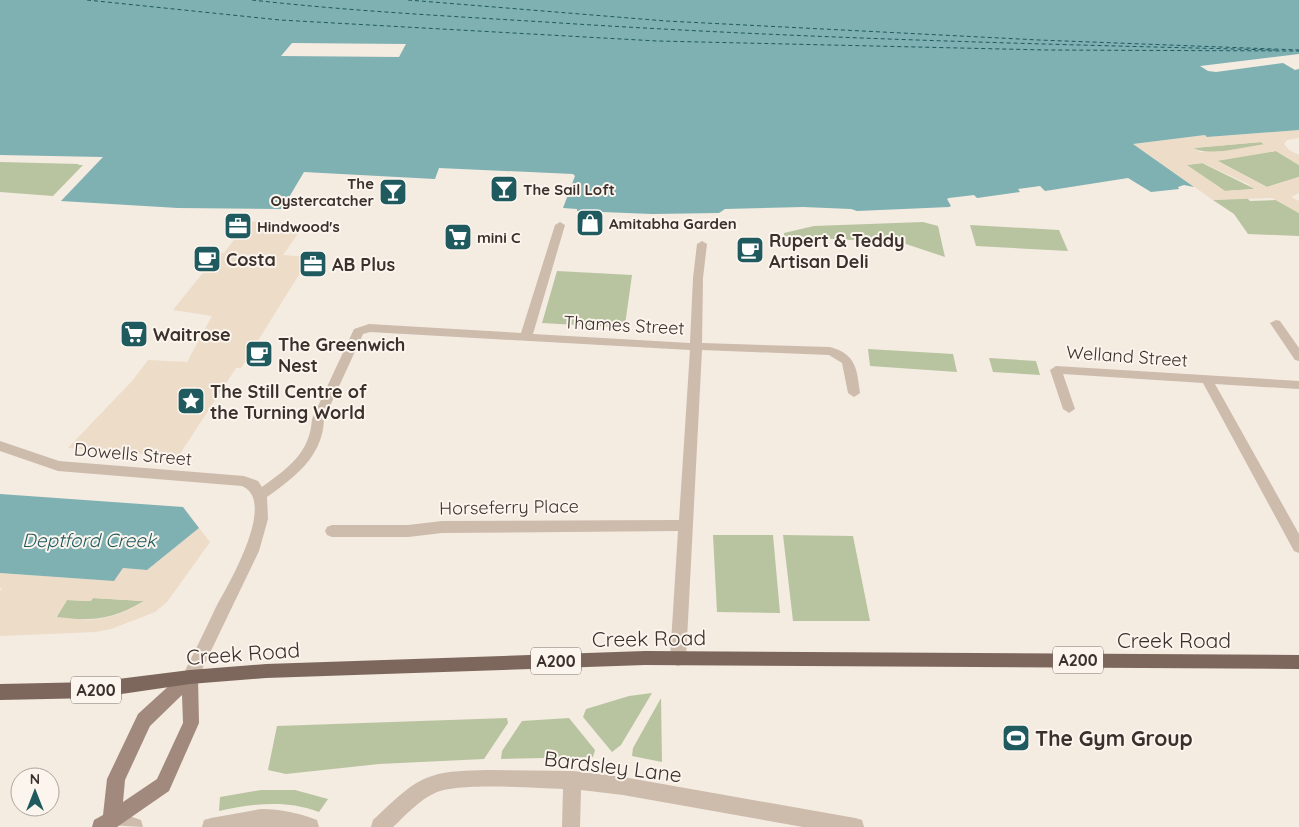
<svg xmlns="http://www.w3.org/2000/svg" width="1299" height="827" viewBox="0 0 1299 827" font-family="Quicksand,sans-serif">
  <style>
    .green { fill: #b8c4a0 }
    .plaza { fill: #ecdcc8; fill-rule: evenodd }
    .water { fill: #7fb0b2 }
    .pier { fill: #f4ebe1 }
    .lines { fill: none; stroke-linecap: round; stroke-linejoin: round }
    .ferry { stroke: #1f5a5e; stroke-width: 1; stroke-dasharray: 4 3; stroke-linecap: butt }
    .street { fill: #cdbbac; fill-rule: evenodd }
    .secondary { fill: #a18a7d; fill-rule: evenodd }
    .primary { fill: #7d675c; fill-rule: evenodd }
    .labels { text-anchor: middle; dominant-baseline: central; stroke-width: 4; stroke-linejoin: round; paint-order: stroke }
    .far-poi-label { font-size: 15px; font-weight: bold; fill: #3b302b; stroke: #fbf5ee; text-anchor: start }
    .shield { fill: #fbf5ee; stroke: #756b66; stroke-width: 1 }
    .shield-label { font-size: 16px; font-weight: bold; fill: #3b302b }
    .poi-label { font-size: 18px; font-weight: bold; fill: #3b302b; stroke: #fbf5ee; text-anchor: start }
    .street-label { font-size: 18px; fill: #3b302b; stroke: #fbf5ee }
    .water-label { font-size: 19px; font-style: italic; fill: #1f5a5e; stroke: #fbf5ee }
    .near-street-label { font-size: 21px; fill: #3b302b; stroke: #fbf5ee }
    .near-poi-label { font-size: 21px; font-weight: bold; fill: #3b302b; stroke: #fbf5ee; text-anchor: start }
  </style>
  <rect width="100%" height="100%" fill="#f4ebe1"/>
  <path class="green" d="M 1261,142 L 1265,145 C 1246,148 1210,157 1193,148 Z
    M 1276,151 L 1299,165 L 1299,177 L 1267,187 L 1216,160 Z
    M 0,162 L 79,164 L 78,165 L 83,165 L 53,196 L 0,192 Z
    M 1202,163 L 1255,189 L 1225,191 L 1186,165 Z
    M 1247,198 L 1250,201 L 1276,200 L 1299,213 L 1299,236 L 1248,234 L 1234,214 L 1213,200 Z
    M 923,222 L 938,226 L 945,257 L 903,243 L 784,236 L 784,233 L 814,226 Z
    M 970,225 L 1059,230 L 1068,251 L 976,246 Z
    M 557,271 L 632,275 L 625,325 L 612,324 L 611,327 L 542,323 Z
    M 868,349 L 953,354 L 957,372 L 870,366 Z
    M 989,358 L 1036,361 L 1040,375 L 993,372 Z
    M 713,535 L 773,535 L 780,613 L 717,612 Z
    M 783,535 L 853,536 L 870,621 L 793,621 Z
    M 93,598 L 144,601 C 113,620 91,621 56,618 L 67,600 L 90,601 Z
    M 652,693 L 621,745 L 612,752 L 583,717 L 586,709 L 629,696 Z
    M 661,698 L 662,762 L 632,756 L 633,748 Z
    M 507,718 L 508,723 L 484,759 L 379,764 L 286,774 L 268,770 L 277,726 Z
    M 569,718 L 595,750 L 593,757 L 501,759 L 502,751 L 522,721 Z
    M 261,790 L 295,790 L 328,799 L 319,812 C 285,799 253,804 219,811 L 220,797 Z"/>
  <path class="plaza" d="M 1299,130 L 1299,138 L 1287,140 L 1284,144 L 1289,150 L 1299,155 L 1299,165 L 1276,151 L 1217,161 L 1267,187 L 1299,177 L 1299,193 L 1291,197 L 1299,201 L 1299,213 L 1272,198 L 1213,200 L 1133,144 L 1205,135 L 1208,137 ZM 1261,142 L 1265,144 L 1224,151 L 1200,152 L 1194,148 ZM 1203,163 L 1248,184 L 1254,189 L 1225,191 L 1187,165 Z
    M 248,221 L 331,225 L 326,233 L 300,231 L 283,255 L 310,257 L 241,368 L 236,368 L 178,457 L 68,448 L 133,380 L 148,360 L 187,362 L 212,316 L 173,310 L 219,253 L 224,253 Z
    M 199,528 L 210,542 L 167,602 L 155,612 L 111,629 L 95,632 L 0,636 L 0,591 L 2,588 L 0,588 L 0,573 L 114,581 L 123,568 L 147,570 ZM 93,598 L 143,601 L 143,602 L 119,614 L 104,618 L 88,620 L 56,617 L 67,600 L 91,601 Z"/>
  <path class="water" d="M 0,0 L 1299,0 L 1299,130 L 1207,137 L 1205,135 L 1133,144 L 1194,187 L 1184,185 L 1178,187 L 1179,189 L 1151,192 L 1128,178 L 1045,191 L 1040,186 L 1018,189 L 1020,192 L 977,198 L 974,195 L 949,198 L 947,199 L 951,206 L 949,207 L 857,211 L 851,209 L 803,207 L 725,209 L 719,213 L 652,214 L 577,211 L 577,209 L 563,208 L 575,176 L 573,174 L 439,168 L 435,179 L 304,172 L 282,209 L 178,208 L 61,201 L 103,157 L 0,155 Z
    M 0,494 L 183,507 L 199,528 L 147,570 L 123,568 L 114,581 L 0,573 Z"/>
  <path class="pier" d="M 292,43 L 406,44 L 399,57 L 281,56 Z
    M 1299,54 L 1299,69 L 1295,70 L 1283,63 L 1216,72 L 1208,71 L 1200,66 Z"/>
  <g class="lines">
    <path class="ferry" d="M 87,0 L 280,20 L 657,41 L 1046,50 L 1299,51
      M 252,0 C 349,11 447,16 545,22 C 788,38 1031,44 1275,50
      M 408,0 L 666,21 L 1039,40 L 1299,50"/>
    <path class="street" d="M 560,222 L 565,225 L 533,334 L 690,343 L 693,278 L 697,244 L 702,241 L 707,244 L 703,278 L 702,343 L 830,347 C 856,354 857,369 860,393 L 854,397 L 848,393 L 842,363 L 829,355 L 702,350 L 686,659 L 684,664 L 678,666 L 672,664 L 670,659 L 678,531 L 442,533 L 408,537 L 332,537 L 327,535 L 325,531 L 327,527 L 332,525 L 408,525 L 442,521 L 679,520 L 690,350 L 370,332 L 363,334 L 324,419 C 323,456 295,477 267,497 L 268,519 L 259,551 L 196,682 L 190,684 L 184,682 L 182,677 C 193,654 205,631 216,607 C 228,585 278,501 242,486 L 58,471 L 0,451 L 0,441 L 59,461 L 244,476 L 258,481 L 262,487 C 288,468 310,453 312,419 L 354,329 L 369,324 L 521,333 L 555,225 Z
      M 1276,320 L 1280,321 L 1299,348 L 1299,361 L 1295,360 L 1270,323 Z
      M 1056,366 L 1299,381 L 1299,389 L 1215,384 L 1299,534 L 1299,553 L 1294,551 L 1203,383 L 1063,374 L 1075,409 L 1069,413 L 1063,409 L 1050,370 Z
      M 486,770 L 573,771 L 623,777 L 855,818 L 862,820 L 864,827 L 803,827 L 623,795 L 581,790 L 580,827 L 562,827 L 563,789 C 535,788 458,782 435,793 C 419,800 406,815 393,827 L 371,827 L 373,820 C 391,804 409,783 432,776 C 449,770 468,771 486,770 Z
      M 261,809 C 282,809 298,813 317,820 L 319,827 L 202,827 L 204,820 L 211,818 Z
      M 112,810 L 141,820 L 143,827 L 106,825 L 103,819 L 106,813 Z"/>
    <path class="secondary" d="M 190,670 L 196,672 L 198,677 L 199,723 L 169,791 L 117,827 L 92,827 L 94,820 L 103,815 L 107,779 L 138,714 L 184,672 ZM 182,695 L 183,723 L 157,779 L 123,802 L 125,780 L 150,726 Z"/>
    <path class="primary" d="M 645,651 L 1299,655 L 1299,669 L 645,665 L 266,678 L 190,684 L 94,698 L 0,700 L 0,684 L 94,682 L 190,670 L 266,664 Z"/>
  </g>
  <defs>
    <symbol id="bar-square" viewBox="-11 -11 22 22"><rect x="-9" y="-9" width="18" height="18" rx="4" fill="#1f5a5e" stroke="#fbf5ee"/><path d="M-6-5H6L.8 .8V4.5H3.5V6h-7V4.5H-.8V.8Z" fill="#fff"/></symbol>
    <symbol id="shop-square" viewBox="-11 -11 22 22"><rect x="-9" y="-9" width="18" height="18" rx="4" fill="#1f5a5e" stroke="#fbf5ee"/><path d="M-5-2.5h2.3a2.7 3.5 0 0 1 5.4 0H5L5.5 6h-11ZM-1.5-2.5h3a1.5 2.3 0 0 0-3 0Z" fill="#fff"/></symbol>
    <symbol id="office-square" viewBox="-11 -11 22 22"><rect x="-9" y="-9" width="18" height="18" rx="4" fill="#1f5a5e" stroke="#fbf5ee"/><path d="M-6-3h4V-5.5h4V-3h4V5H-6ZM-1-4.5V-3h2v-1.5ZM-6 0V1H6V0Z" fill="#fff"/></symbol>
    <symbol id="supermarket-square" viewBox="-11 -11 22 22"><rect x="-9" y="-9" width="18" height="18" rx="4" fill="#1f5a5e" stroke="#fbf5ee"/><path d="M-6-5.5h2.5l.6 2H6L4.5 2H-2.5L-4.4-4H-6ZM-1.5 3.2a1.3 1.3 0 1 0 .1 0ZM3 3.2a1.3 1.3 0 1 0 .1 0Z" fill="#fff"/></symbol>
    <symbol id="cafe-square" viewBox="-11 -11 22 22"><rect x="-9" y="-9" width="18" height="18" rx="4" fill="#1f5a5e" stroke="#fbf5ee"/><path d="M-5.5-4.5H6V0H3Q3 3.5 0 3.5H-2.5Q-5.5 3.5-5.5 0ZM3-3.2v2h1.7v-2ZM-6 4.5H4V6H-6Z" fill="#fff"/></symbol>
    <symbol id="sight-square" viewBox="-11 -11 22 22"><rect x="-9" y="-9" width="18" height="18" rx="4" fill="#1f5a5e" stroke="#fbf5ee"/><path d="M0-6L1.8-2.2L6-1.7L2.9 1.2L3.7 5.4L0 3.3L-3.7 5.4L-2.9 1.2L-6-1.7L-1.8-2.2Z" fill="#fff"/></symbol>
    <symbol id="stadium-square" viewBox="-11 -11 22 22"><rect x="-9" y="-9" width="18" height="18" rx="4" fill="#1f5a5e" stroke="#fbf5ee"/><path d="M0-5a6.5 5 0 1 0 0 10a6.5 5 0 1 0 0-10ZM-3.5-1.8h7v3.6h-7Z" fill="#fff"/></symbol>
  </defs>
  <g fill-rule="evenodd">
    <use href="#bar-square" x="488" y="173" width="32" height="32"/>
    <use href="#bar-square" x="377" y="176" width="32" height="32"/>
    <use href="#shop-square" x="574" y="207" width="32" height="32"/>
    <use href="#office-square" x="222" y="210" width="32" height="32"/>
    <use href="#supermarket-square" x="442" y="221" width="32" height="32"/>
    <use href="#cafe-square" x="734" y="234" width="32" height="32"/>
    <use href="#cafe-square" x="191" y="243" width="32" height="32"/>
    <use href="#office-square" x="297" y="248" width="32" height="32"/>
    <use href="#supermarket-square" x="118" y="318" width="32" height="32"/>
    <use href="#cafe-square" x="243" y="338" width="32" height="32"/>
    <use href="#sight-square" x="175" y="385" width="32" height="32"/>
    <use href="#stadium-square" x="1000" y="722" width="32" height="32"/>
  </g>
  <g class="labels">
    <g class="far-poi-label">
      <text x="374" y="183" text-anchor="end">The<tspan x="374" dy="17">Oystercatcher</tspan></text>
      <text x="523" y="189">The Sail Loft</text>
      <text x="609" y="223">Amitabha Garden</text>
      <text x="257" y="226">Hindwood's</text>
      <text x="477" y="237">mini C</text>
    </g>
    <g class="shield">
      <rect x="1053" y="646.5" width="50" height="27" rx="4"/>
      <rect x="531" y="647.5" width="50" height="27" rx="4"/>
      <rect x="71" y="676.5" width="50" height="27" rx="4"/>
    </g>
    <g class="shield-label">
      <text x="1078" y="660">A200</text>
      <text x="556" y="661">A200</text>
      <text x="96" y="690">A200</text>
    </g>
    <g class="poi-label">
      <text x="769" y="240">Rupert &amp; Teddy<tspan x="769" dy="21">Artisan Deli</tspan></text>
      <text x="226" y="259">Costa</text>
      <text x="332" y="264">AB Plus</text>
      <text x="153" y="334">Waitrose</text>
      <text x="278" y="344">The Greenwich<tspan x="278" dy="21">Nest</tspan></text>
      <text x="210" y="391">The Still Centre of<tspan x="210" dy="21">the Turning World</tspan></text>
    </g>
    <g class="street-label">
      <text transform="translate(624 325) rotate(3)">Thames Street</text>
      <text transform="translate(1127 356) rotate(4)">Welland Street</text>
      <text transform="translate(133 454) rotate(5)">Dowells Street</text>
      <text transform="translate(509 507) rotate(-1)">Horseferry Place</text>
    </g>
    <g class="water-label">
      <text x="89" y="540">Deptford Creek</text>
    </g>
    <g class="near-street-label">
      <text transform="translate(649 638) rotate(-1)">Creek Road</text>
      <text x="1174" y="640">Creek Road</text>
      <text transform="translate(243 653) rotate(-4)">Creek Road</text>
      <text transform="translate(613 766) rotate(7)">Bardsley Lane</text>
    </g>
    <g class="near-poi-label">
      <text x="1035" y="738">The Gym Group</text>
    </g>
  </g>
  <g transform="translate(35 792)"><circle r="24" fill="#fbf5ee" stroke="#aea6a0"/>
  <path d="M0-4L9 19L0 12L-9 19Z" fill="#1f5a5e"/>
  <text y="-8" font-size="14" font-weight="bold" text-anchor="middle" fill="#3b302b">N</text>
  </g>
</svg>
